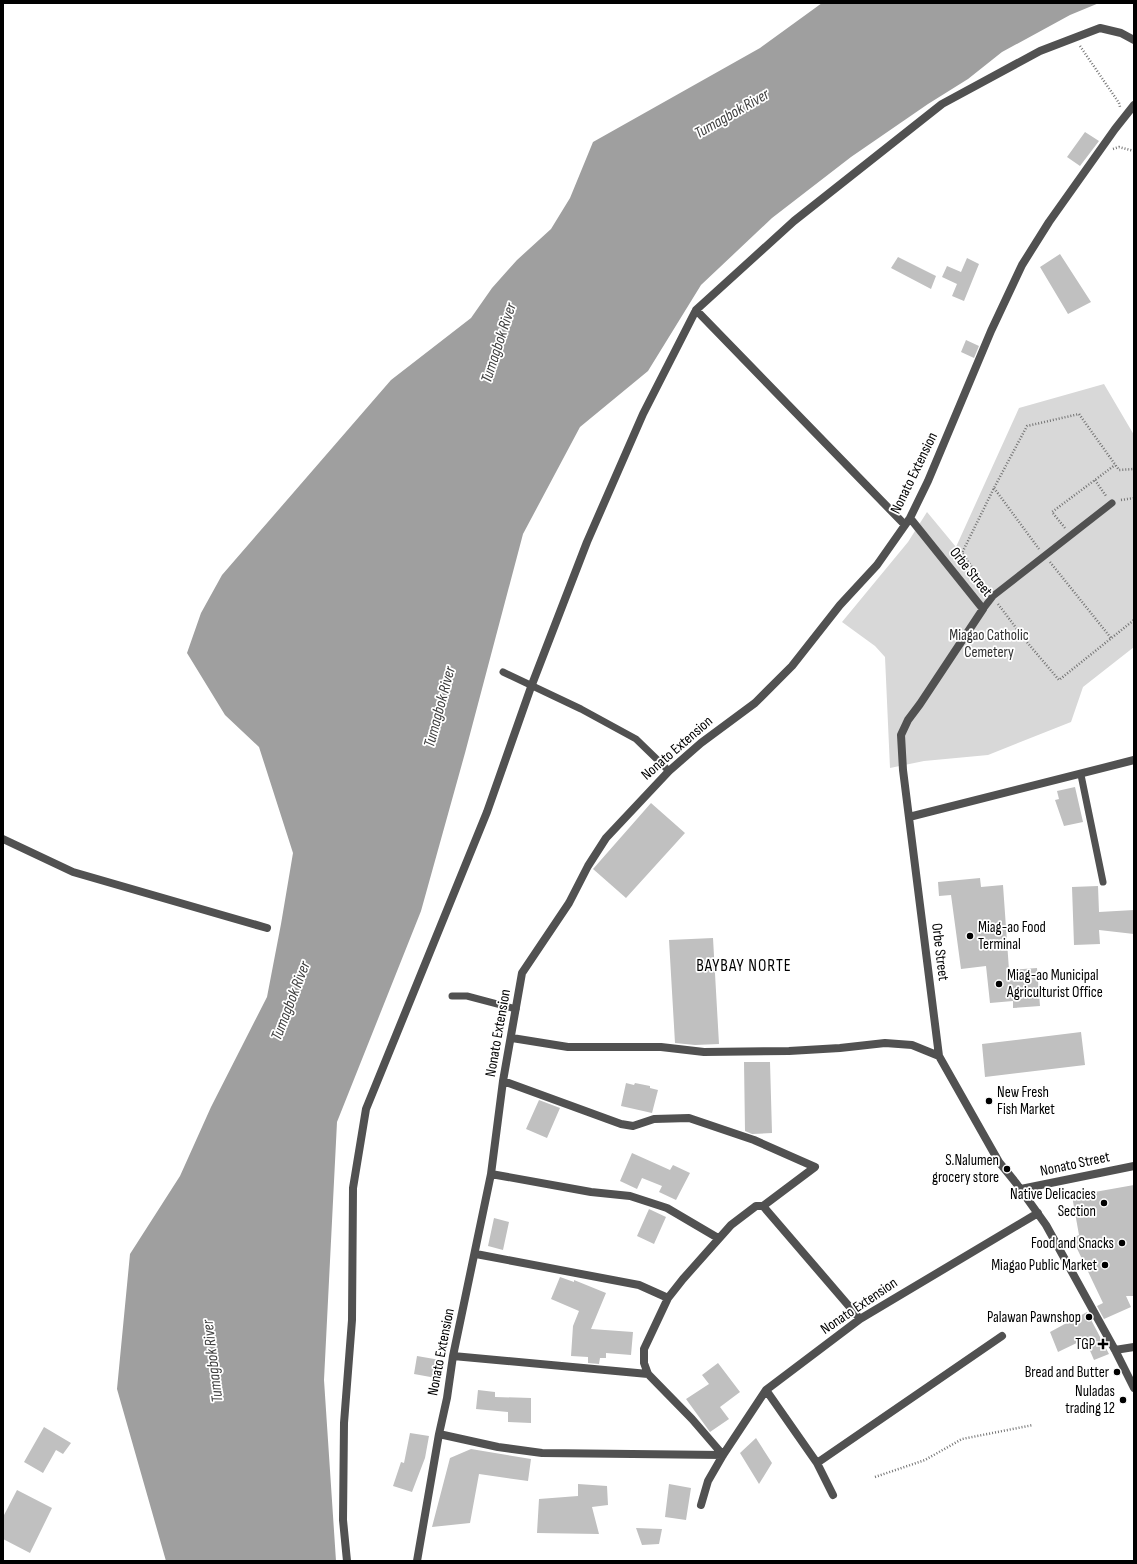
<svg xmlns="http://www.w3.org/2000/svg" width="1137" height="1564" viewBox="0 0 1137 1564" font-family="'Sofia Sans Condensed',sans-serif">
  <style>
    .green { fill: #d8d8d8 }
    .water { fill: #9f9f9f }
    .building { fill: #c0c0c0 }
    .lines { fill: none; stroke-linecap: round; stroke-linejoin: round }
    .path { stroke: #737373; stroke-width: 2.5; stroke-dasharray: 1 2; stroke-linecap: butt }
    .service { stroke: #515151; stroke-width: 7 }
    .minor { stroke: #515151; stroke-width: 8 }
    .poi-dot { fill: #000; stroke: #fff; stroke-width: 1.5 }
    .labels { text-anchor: middle; dominant-baseline: central; stroke-width: 3.5; stroke-linejoin: round; paint-order: stroke }
    .street-label { font-size: 15px; fill: #000; stroke: #fff }
    .park-label { font-size: 15px; fill: #2f2f2f; stroke: #fff }
    .poi-label { font-size: 15px; fill: #000; stroke: #fff; text-anchor: end }
    .water-label { font-size: 16px; font-style: italic; fill: #404040; stroke: #fff }
    .quarter-label { font-size: 17px; letter-spacing: 1px; fill: #000; stroke: #fff }
  </style>
  <rect width="100%" height="100%" fill="#fff"/>
  <path class="green" d="M 1104,384 L 1134,435 L 1134,647 L 1083,687 L 1071,722 L 988,755 L 924,761 L 890,768 L 885,657 L 875,646 L 842,622 L 908,542 L 927,512 L 956,547 L 1019,408 Z"/>
  <path class="water" d="M 822,3 L 1099,3 L 1070,15 L 1002,52 L 968,79 L 928,104 L 851,157 L 772,218 L 701,285 L 648,371 L 580,427 L 523,534 L 465,753 L 421,911 L 337,1122 L 324,1380 L 336,1561 L 166,1561 L 117,1389 L 130,1254 L 180,1176 L 211,1107 L 267,997 L 281,924 L 293,853 L 259,747 L 225,715 L 187,653 L 201,613 L 222,575 L 391,380 L 471,318 L 492,288 L 517,260 L 551,229 L 570,198 L 593,142 L 760,48 Z"/>
  <path class="building" d="M 1085,132 L 1099,141 L 1080,166 L 1067,157 Z
    M 1060,254 L 1091,302 L 1068,314 L 1040,267 Z
    M 898,257 L 936,276 L 931,289 L 891,268 Z
    M 967,258 L 979,264 L 964,301 L 952,296 L 957,284 L 942,277 L 947,266 L 961,272 Z
    M 966,340 L 979,346 L 974,358 L 961,352 Z
    M 1075,787 L 1083,822 L 1064,826 L 1055,800 L 1059,799 L 1057,791 Z
    M 651,803 L 685,833 L 626,898 L 593,869 Z
    M 980,878 L 981,887 L 1003,885 L 1009,970 L 1037,968 L 1040,1006 L 1013,1008 L 1013,1001 L 990,1003 L 986,966 L 961,969 L 951,895 L 939,896 L 938,882 Z
    M 1098,886 L 1099,912 L 1134,910 L 1134,934 L 1099,930 L 1100,944 L 1074,945 L 1072,887 Z
    M 713,938 L 719,1044 L 695,1045 L 675,1043 L 669,940 Z
    M 1081,1032 L 1085,1065 L 985,1077 L 982,1044 Z
    M 744,1062 L 770,1062 L 772,1133 L 752,1134 L 745,1131 Z
    M 626,1083 L 634,1085 L 635,1083 L 650,1086 L 650,1088 L 658,1090 L 652,1113 L 621,1106 Z
    M 539,1100 L 560,1108 L 547,1138 L 526,1129 Z
    M 632,1153 L 670,1170 L 673,1165 L 690,1173 L 676,1200 L 659,1192 L 662,1186 L 642,1178 L 637,1189 L 620,1181 Z
    M 1134,1185 L 1134,1296 L 1126,1296 L 1131,1307 L 1104,1319 L 1097,1306 L 1103,1303 L 1072,1238 L 1079,1235 L 1072,1196 Z
    M 649,1209 L 666,1217 L 654,1244 L 637,1236 Z
    M 494,1218 L 509,1222 L 503,1250 L 488,1246 Z
    M 560,1277 L 574,1282 L 574,1280 L 606,1293 L 591,1329 L 633,1332 L 631,1355 L 606,1353 L 606,1358 L 600,1358 L 599,1364 L 588,1363 L 588,1357 L 571,1356 L 573,1326 L 579,1311 L 551,1299 Z
    M 1087,1312 L 1109,1354 L 1094,1360 L 1085,1339 L 1058,1352 L 1050,1332 Z
    M 417,1356 L 440,1360 L 436,1378 L 414,1374 Z
    M 718,1363 L 740,1392 L 720,1407 L 729,1419 L 710,1432 L 686,1399 L 709,1384 L 702,1375 Z
    M 478,1390 L 495,1392 L 495,1397 L 531,1398 L 531,1423 L 508,1422 L 508,1412 L 476,1409 Z
    M 44,1427 L 71,1443 L 63,1454 L 56,1450 L 43,1473 L 24,1462 Z
    M 410,1433 L 429,1436 L 425,1458 L 412,1492 L 393,1486 L 401,1462 L 404,1463 Z
    M 756,1438 L 772,1463 L 759,1484 L 740,1453 Z
    M 471,1449 L 531,1459 L 528,1481 L 479,1474 L 470,1523 L 432,1527 L 450,1458 Z
    M 578,1484 L 607,1486 L 608,1505 L 592,1507 L 599,1534 L 537,1533 L 539,1499 L 578,1496 Z
    M 669,1484 L 691,1488 L 686,1520 L 665,1517 Z
    M 17,1490 L 52,1508 L 30,1553 L 3,1539 L 3,1517 Z
    M 636,1528 L 662,1529 L 659,1544 L 642,1545 Z"/>
  <g class="lines">
    <path class="path" d="M 1080,46 L 1119,103 L 1120,107
      M 1113,149 L 1119,147 L 1134,151
      M 1095,480 L 1106,496
      M 994,488 L 1039,549
      M 1121,500 L 1134,498
      M 1065,528 L 1052,512 L 1115,465
      M 1050,562 L 1111,638
      M 987,589 L 962,553 L 994,488 L 1027,426 L 1079,414 L 1119,470 L 1134,469
      M 998,604 L 1026,641 L 1059,680 L 1134,620
      M 875,1477 L 925,1460 L 962,1439 L 1033,1425"/>
    <path class="service" d="M 983,609 L 993,596 L 1112,503
      M 503,672 L 581,709 L 636,739 L 669,771
      M 1081,775 L 1103,882
      M 452,996 L 467,996 L 516,1009"/>
    <path class="minor" d="M 696,310 L 905,525
      M 910,518 L 983,609 L 920,704 L 908,720 L 901,735 L 903,770 L 939,1056 L 999,1162 L 1016,1183 L 1046,1225 L 1115,1350 L 1134,1388
      M 909,817 L 1134,760
      M 3,839 L 73,872 L 267,928
      M 512,1038 L 568,1047 L 661,1047 L 704,1052 L 789,1051 L 840,1048 L 885,1043 L 912,1045 L 939,1056
      M 503,1081 L 621,1124 L 633,1126 L 654,1119 L 689,1118 L 754,1140 L 815,1167 L 763,1206
      M 491,1174 L 591,1192 L 630,1196 L 667,1208 L 718,1238
      M 1021,1189 L 1134,1166
      M 476,1254 L 639,1285 L 668,1298
      M 1115,1350 L 1134,1347
      M 453,1356 L 648,1374
      M 766,1390 L 817,1463 L 833,1495
      M 439,1434 L 498,1447 L 542,1453 L 723,1455
      M 723,1455 L 692,1419 L 648,1374 L 644,1363 L 644,1349 L 668,1298 L 683,1279 L 731,1225 L 756,1206 L 763,1206 L 860,1319
      M 817,1463 L 1002,1336
      M 701,1505 L 708,1481 L 723,1455 L 766,1390 L 860,1319 L 1038,1213
      M 347,1561 L 343,1520 L 344,1423 L 352,1320 L 353,1188 L 366,1109 L 487,812 L 531,687 L 587,542 L 643,414 L 696,310 L 794,221 L 942,104 L 1040,51 L 1100,28 L 1121,33 L 1134,40
      M 417,1561 L 439,1434 L 447,1398 L 453,1356 L 491,1174 L 503,1081 L 522,973 L 569,903 L 588,866 L 606,838 L 669,771 L 701,743 L 755,703 L 792,666 L 840,605 L 877,565 L 910,518 L 928,481 L 991,331 L 1022,265 L 1049,222 L 1115,129 L 1134,105"/>
  </g>
  <g class="poi-dot">
    <circle cx="970" cy="936" r="4"/>
    <circle cx="999" cy="984" r="4"/>
    <circle cx="989" cy="1101" r="4"/>
    <circle cx="1007" cy="1169" r="4"/>
    <circle cx="1104" cy="1203" r="4"/>
    <circle cx="1122" cy="1243" r="4"/>
    <circle cx="1105" cy="1265" r="4"/>
    <circle cx="1089" cy="1317" r="4"/>
    <path d="M1101 1338h4v4h4v4h-4v4h-4v-4h-4v-4h4z"/>
    <circle cx="1117" cy="1372" r="4"/>
    <circle cx="1123" cy="1400" r="4"/>
  </g>
  <g class="labels">
    <g class="street-label">
      <text transform="translate(914 473) rotate(-64)">Nonato Extension</text>
      <text transform="translate(971 572) rotate(51)">Orbe Street</text>
      <text transform="translate(677 748) rotate(-41)">Nonato Extension</text>
      <text transform="translate(940 952) rotate(83)">Orbe Street</text>
      <text transform="translate(498 1033) rotate(-80)">Nonato Extension</text>
      <text transform="translate(1075 1164) rotate(-12)">Nonato Street</text>
      <text transform="translate(859 1306) rotate(-34)">Nonato Extension</text>
      <text transform="translate(441 1352) rotate(-79)">Nonato Extension</text>
    </g>
    <g class="park-label">
      <text x="989" y="635">Miagao Catholic<tspan x="989" dy="17">Cemetery</tspan></text>
    </g>
    <g class="poi-label">
      <text x="978" y="927" text-anchor="start">Miag-ao Food<tspan x="978" dy="17">Terminal</tspan></text>
      <text x="1007" y="975" text-anchor="start">Miag-ao Municipal<tspan x="1007" dy="17">Agriculturist Office</tspan></text>
      <text x="997" y="1092" text-anchor="start">New Fresh<tspan x="997" dy="17">Fish Market</tspan></text>
      <text x="999" y="1160">S.Nalumen<tspan x="999" dy="17">grocery store</tspan></text>
      <text x="1096" y="1194">Native Delicacies<tspan x="1096" dy="17">Section</tspan></text>
      <text x="1114" y="1243">Food and Snacks</text>
      <text x="1097" y="1265">Miagao Public Market</text>
      <text x="1081" y="1317">Palawan Pawnshop</text>
      <text x="1095" y="1344">TGP</text>
      <text x="1109" y="1372">Bread and Butter</text>
      <text x="1115" y="1391">Nuladas<tspan x="1115" dy="17">trading 12</tspan></text>
    </g>
    <g class="water-label">
      <text transform="translate(732 114) rotate(-30)">Tumagbok River</text>
      <text transform="translate(499 343) rotate(-72)">Tumagbok River</text>
      <text transform="translate(440 707) rotate(-75)">Tumagbok River</text>
      <text transform="translate(291 1001) rotate(-69)">Tumagbok River</text>
      <text transform="translate(213 1361) rotate(-97)">Tumagbok River</text>
    </g>
    <g class="quarter-label">
      <text x="744" y="966">BAYBAY NORTE</text>
    </g>
  </g>
  <rect width="1137" height="1564" fill="none" stroke="#000000" stroke-width="8"/>
</svg>
